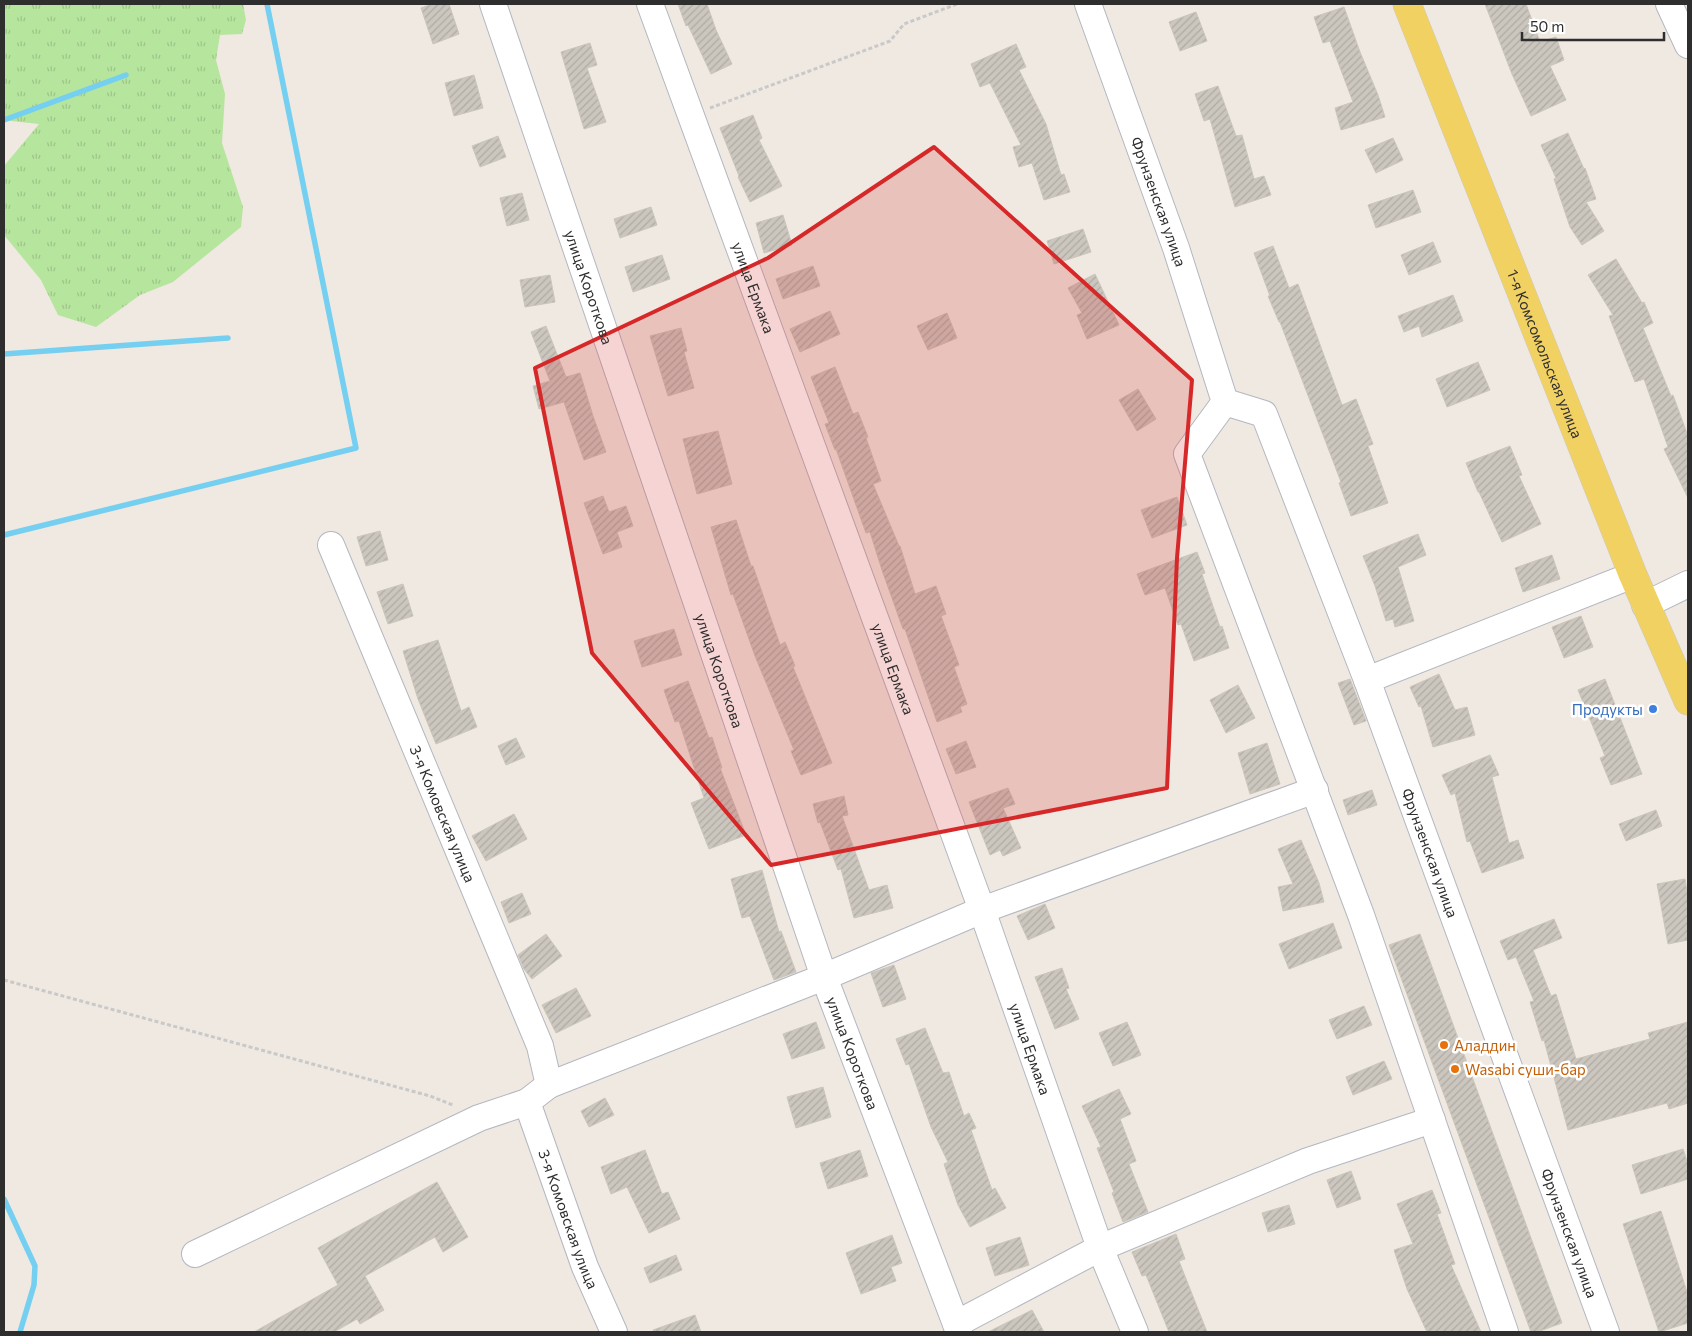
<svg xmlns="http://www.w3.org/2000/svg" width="1692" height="1336" viewBox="0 0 1692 1336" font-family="Commissioner,sans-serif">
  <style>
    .grass { fill: url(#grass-tufts) }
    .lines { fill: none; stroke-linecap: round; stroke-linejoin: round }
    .stream { stroke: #75cff0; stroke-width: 5.5 }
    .building { fill: url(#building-hatch); stroke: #cbc5ba }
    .minor-casing { stroke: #b4b7c1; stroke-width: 28 }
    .major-casing { stroke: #c9c9c9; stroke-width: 29 }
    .path { stroke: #c9c9c9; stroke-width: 3; stroke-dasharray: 4 2.5; stroke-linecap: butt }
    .minor { stroke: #fff; stroke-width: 26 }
    .major { stroke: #f2d163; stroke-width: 28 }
    .marked { fill: #d62828; fill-opacity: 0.2; stroke: #d62828; stroke-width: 4; stroke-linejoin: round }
    .shop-dot { fill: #3f7fe0; stroke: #fff; stroke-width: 2 }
    .food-dot { fill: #e8710a; stroke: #fff; stroke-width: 2 }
    .labels { text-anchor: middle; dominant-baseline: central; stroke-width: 5; stroke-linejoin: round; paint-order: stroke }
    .street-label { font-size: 15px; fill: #2e2e2e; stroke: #fff }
    .shop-label { font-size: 15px; fill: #366cbe; stroke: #fff; text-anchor: end }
    .food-label { font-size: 15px; fill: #c56008; stroke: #fff; text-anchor: start }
  </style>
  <defs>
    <pattern id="grass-tufts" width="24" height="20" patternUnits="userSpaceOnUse" patternTransform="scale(1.25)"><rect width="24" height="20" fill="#b6e59e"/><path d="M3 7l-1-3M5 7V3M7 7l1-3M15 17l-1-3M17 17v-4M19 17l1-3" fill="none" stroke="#9dc588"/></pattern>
    <pattern id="building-hatch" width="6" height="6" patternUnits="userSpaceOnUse" patternTransform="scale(1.25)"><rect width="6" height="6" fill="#cbc7bf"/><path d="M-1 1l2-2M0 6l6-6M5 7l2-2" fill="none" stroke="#afaba4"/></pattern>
  </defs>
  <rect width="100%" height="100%" fill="#efe9e1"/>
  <path class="grass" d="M 4,4 L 243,4 L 246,20 L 242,34 L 220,35 L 216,60 L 225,94 L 222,143 L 243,207 L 241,227 L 173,282 L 140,295 L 96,327 L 58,315 L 41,280 L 4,235 L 4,166 L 39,124 L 11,121 L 4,121 Z"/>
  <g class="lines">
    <path class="stream" d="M 4,120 L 126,75
      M 4,354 L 228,338
      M 4,535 L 356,448 L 267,4
      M 4,1199 L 35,1266 L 34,1285 L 20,1332"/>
  </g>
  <path class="building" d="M 432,4 L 449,4 L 459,34 L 433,44 L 421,8 Z
    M 678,4 L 707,4 L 716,30 L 732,64 L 711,74 L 688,25 L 686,26 Z
    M 1485,4 L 1526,4 L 1540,42 L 1556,37 L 1564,60 L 1550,66 L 1566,100 L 1531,116 L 1512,74 Z
    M 1344,7 L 1360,52 L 1378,95 L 1385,117 L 1341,130 L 1335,108 L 1353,102 L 1330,41 L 1323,43 L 1314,17 Z
    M 1196,12 L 1207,41 L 1180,51 L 1169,22 Z
    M 590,43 L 597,65 L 587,68 L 606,122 L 584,129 L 561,52 Z
    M 1016,44 L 1026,67 L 1019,70 L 1046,124 L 1061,175 L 1064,174 L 1070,192 L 1044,200 L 1032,163 L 1019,167 L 1013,147 L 1021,145 L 990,83 L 980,87 L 971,64 Z
    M 474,75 L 483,108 L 454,116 L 445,83 Z
    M 1218,86 L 1236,136 L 1242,135 L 1254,179 L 1264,176 L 1271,195 L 1235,207 L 1210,119 L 1204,121 L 1195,94 Z
    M 753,115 L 762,138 L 759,140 L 782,186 L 750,202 L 738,177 L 739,176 L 720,128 Z
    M 1568,133 L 1584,169 L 1585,168 L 1596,199 L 1586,202 L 1604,231 L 1582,245 L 1570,227 L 1554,179 L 1556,178 L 1541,145 Z
    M 498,136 L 506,157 L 480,167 L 472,146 Z
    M 1393,138 L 1403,160 L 1376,173 L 1365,150 Z
    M 1413,190 L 1421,212 L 1376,228 L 1368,205 Z
    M 522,193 L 529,220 L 507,226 L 500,198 Z
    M 651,207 L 657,225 L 620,238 L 614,219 Z
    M 783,215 L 792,245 L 764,253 L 756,223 Z
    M 1083,229 L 1091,252 L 1054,264 L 1047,241 Z
    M 1433,242 L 1441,262 L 1409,275 L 1401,255 Z
    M 1273,246 L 1289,288 L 1298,284 L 1342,405 L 1356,399 L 1373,444 L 1368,446 L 1388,503 L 1351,516 L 1339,483 L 1341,482 L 1280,322 L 1279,322 L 1268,296 L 1270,296 L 1254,253 Z
    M 662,255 L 670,279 L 633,292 L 625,267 Z
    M 1616,259 L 1642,303 L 1644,302 L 1653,323 L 1643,328 L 1671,396 L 1673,395 L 1688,436 L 1688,498 L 1664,449 L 1668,447 L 1644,379 L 1635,382 L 1609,316 L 1613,315 L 1588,275 Z
    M 813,266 L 820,286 L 783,299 L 776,279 Z
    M 1095,274 L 1119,325 L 1087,339 L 1077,315 L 1082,313 L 1068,288 Z
    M 550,275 L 555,302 L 525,307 L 520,280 Z
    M 1453,295 L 1463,321 L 1422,337 L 1419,326 L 1404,332 L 1398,316 Z
    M 830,311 L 840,334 L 800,352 L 790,329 Z
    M 947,313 L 957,338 L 928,350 L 917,326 Z
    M 546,326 L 566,377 L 580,373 L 593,416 L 606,452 L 584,460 L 564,402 L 539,409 L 533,386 L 550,381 L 531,332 Z
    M 681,328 L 687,351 L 684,352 L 694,388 L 668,396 L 650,336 Z
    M 1478,362 L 1490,390 L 1447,407 L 1436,379 Z
    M 835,367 L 853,414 L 858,412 L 868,437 L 866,438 L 881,481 L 873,484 L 899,546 L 900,546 L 915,594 L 936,586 L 946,614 L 941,616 L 959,665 L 954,667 L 967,704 L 960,707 L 962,712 L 937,722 L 905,629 L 903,629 L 882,570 L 870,532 L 866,533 L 836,449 L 835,450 L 825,424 L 829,423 L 811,377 Z
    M 1138,389 L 1156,419 L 1137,431 L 1119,400 Z
    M 718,431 L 732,484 L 697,494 L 683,439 Z
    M 1510,446 L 1522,475 L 1519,476 L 1541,524 L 1502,542 L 1479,492 L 1478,492 L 1466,463 Z
    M 603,496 L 609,512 L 626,506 L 633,526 L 617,532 L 622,547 L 603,554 L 584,503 Z
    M 1177,497 L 1187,525 L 1152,538 L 1141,510 Z
    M 736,520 L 751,566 L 753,566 L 780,645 L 785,642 L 795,666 L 793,667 L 832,763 L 801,775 L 791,751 L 794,750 L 755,656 L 733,594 L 731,595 L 711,527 Z
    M 380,531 L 388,560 L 366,566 L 357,537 Z
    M 1418,534 L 1426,555 L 1398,567 L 1414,621 L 1395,627 L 1393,619 L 1386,621 L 1375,586 L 1363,556 Z
    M 1197,552 L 1205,573 L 1202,574 L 1220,627 L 1222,626 L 1229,648 L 1194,661 L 1181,624 L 1178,625 L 1165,588 L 1145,595 L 1137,574 Z
    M 1552,555 L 1560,579 L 1523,592 L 1515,568 Z
    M 403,584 L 413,616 L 388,624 L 377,592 Z
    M 1581,616 L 1593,647 L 1564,658 L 1552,627 Z
    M 674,629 L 682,655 L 642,667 L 634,641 Z
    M 438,640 L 461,711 L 469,707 L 477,727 L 436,744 L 418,699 L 403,651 Z
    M 1439,674 L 1455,710 L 1467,707 L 1475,735 L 1433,747 L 1421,706 L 1419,707 L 1410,687 Z
    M 1350,679 L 1366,721 L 1354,725 L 1338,683 Z
    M 1605,679 L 1642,774 L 1611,785 L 1600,758 L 1605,756 L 1578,690 Z
    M 688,681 L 709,738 L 712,737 L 722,768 L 720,768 L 746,835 L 709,849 L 691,803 L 704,798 L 679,721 L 675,722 L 664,690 Z
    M 1238,685 L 1255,718 L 1226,733 L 1210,700 Z
    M 516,738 L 525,757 L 506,765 L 498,746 Z
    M 966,741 L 976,767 L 956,774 L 946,749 Z
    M 1267,743 L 1280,784 L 1250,794 L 1238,753 Z
    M 1490,755 L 1499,775 L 1492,777 L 1509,843 L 1518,840 L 1524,858 L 1482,873 L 1470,841 L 1467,842 L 1455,793 L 1451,795 L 1442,775 Z
    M 1008,788 L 1015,804 L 1003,808 L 1021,848 L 1003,856 L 1000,850 L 990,855 L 969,802 Z
    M 1372,790 L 1377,805 L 1348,815 L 1343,800 Z
    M 844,796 L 848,815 L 842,816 L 869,890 L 887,885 L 893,908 L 854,918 L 841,869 L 838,870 L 820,822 L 818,823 L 813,804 Z
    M 1656,810 L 1662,826 L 1626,841 L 1619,824 Z
    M 514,814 L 527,839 L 486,861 L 472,836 Z
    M 1301,840 L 1319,883 L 1324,902 L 1283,911 L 1278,887 L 1293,884 L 1278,849 Z
    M 762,870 L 779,932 L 781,931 L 796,972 L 774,980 L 750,916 L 742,918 L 731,879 Z
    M 1685,879 L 1688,899 L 1688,940 L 1668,944 L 1657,884 Z
    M 522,893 L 531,914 L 509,923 L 501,902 Z
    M 1045,904 L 1055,928 L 1028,940 L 1017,916 Z
    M 1554,919 L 1562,938 L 1533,950 L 1551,996 L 1556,994 L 1576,1059 L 1650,1039 L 1648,1033 L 1688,1022 L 1688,1103 L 1669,1109 L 1667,1103 L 1568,1130 L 1544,1040 L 1542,1041 L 1530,1002 L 1534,1001 L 1516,957 L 1508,960 L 1500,941 Z
    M 1333,923 L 1342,948 L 1289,969 L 1279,944 Z
    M 546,934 L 562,956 L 532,979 L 524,969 L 518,955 Z
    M 1420,934 L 1562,1323 L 1537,1332 L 1531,1332 L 1389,945 Z
    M 894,965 L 906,999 L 883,1007 L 871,973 Z
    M 1062,968 L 1069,988 L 1066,989 L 1079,1019 L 1055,1029 L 1035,977 Z
    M 576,988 L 591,1016 L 556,1033 L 542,1005 Z
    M 1364,1006 L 1372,1025 L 1337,1039 L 1329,1020 Z
    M 816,1022 L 825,1048 L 792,1059 L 783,1034 Z
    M 1127,1022 L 1141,1055 L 1113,1066 L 1099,1033 Z
    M 925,1028 L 943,1073 L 949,1072 L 964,1116 L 969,1113 L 976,1128 L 971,1130 L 992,1190 L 995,1188 L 1006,1208 L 970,1227 L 958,1205 L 944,1164 L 948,1162 L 931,1127 L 909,1064 L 906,1065 L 896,1039 Z
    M 1384,1061 L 1392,1079 L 1353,1095 L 1346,1077 Z
    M 823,1087 L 831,1117 L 796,1128 L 787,1097 Z
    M 1119,1089 L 1131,1114 L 1120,1119 L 1136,1161 L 1129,1164 L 1148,1212 L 1123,1222 L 1112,1193 L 1114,1192 L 1097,1148 L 1101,1147 L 1082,1106 Z
    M 605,1098 L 614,1115 L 589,1127 L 581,1111 Z
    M 1683,1149 L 1688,1164 L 1688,1179 L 1641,1194 L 1632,1165 Z
    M 645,1150 L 662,1194 L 668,1192 L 680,1219 L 649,1233 L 627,1187 L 611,1194 L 601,1167 Z
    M 860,1150 L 868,1176 L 828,1189 L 820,1163 Z
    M 1351,1171 L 1361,1199 L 1337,1208 L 1327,1180 Z
    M 437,1182 L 468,1237 L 443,1252 L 435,1237 L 365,1276 L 384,1310 L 360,1324 L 357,1319 L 334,1332 L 254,1332 L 338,1285 L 318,1248 Z
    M 1432,1190 L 1441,1213 L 1437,1214 L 1455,1264 L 1451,1265 L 1481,1332 L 1427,1332 L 1407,1289 L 1394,1250 L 1413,1244 L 1397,1204 Z
    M 1289,1205 L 1295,1224 L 1268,1232 L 1262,1213 Z
    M 1661,1211 L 1688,1295 L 1688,1323 L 1659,1332 L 1623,1224 Z
    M 1176,1234 L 1185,1259 L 1179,1261 L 1207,1332 L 1169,1332 L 1146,1275 L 1142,1276 L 1132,1252 Z
    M 892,1235 L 902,1263 L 891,1267 L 896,1281 L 861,1294 L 846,1253 Z
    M 1020,1237 L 1029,1265 L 995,1276 L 986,1248 Z
    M 676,1255 L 682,1270 L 650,1283 L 644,1268 Z
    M 1032,1310 L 1044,1332 L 988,1332 Z
    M 695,1315 L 701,1332 L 654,1332 L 653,1330 Z"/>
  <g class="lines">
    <defs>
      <g id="minor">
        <path id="s1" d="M 493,4 L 824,977 L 959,1332"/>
        <path id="s2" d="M 650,4 L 982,910 L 1100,1248 L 1135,1332"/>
        <path id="s3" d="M 1088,4 L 1176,248 L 1225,402 L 1187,454 L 1361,915 L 1505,1332"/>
        <path d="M 1669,4 L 1688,45"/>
        <path id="s4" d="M 1225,402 L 1264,414 L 1367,680 L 1606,1332"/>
        <path id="s5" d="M 331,545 L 540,1046 L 549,1085"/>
        <path d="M 1645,605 L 1688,584"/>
        <path d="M 1367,680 L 1633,575"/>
        <path id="s6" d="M 527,1102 L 585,1267 L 614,1332"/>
        <path d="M 195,1254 L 479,1118 L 527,1102 L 549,1085 L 824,977 L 982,910 L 1315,790"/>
        <path d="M 956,1324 L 1100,1248 L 1308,1161 L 1432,1120"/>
      </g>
      <g id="major">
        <path id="s7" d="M 1407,4 L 1633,575 L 1688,701"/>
      </g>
    </defs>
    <use href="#minor" class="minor-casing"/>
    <use href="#major" class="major-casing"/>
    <path class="path" d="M 710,108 L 890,41 L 904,24 L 957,4
      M 4,980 L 430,1096 L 453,1105"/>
    <use href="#minor" class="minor"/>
    <use href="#major" class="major"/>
  </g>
  <path class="marked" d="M 934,147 L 1192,380 L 1177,558 L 1167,788 L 771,865 L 592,653 L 535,368 L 768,258 Z"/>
  <circle class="shop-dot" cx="1653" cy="709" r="5"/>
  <g class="food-dot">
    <circle cx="1444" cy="1045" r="5"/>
    <circle cx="1455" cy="1069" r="5"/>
  </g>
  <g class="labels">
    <g class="street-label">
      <text stroke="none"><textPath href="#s3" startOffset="210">Фрунзенская улица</textPath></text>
      <text stroke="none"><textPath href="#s1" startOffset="299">улица Короткова</textPath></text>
      <text stroke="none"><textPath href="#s2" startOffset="302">улица Ермака</textPath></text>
      <text stroke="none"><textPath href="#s7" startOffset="376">1-я Комсомольская улица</textPath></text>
      <text stroke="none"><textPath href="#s2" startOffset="708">улица Ермака</textPath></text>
      <text stroke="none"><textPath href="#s1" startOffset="704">улица Короткова</textPath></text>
      <text stroke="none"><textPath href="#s5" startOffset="291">3-я Комовская улица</textPath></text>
      <text stroke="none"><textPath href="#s4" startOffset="510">Фрунзенская улица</textPath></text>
      <text stroke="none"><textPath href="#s2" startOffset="1112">улица Ермака</textPath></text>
      <text stroke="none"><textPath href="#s1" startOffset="1109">улица Короткова</textPath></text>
      <text stroke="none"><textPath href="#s6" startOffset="124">3-я Комовская улица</textPath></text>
      <text stroke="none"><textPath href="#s4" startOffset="915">Фрунзенская улица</textPath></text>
    </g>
    <g class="shop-label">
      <text x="1643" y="709">Продукты</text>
    </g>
    <g class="food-label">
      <text x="1454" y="1045">Аладдин</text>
      <text x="1465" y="1069">Wasabi суши-бар</text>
    </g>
  </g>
  <rect width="1692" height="1336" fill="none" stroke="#2e2e2e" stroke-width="10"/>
  <path d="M1522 32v8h142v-8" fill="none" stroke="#2e2e2e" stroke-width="2.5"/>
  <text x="1530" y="32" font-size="15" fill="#2e2e2e" stroke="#ffffff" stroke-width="4" paint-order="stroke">50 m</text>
</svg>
